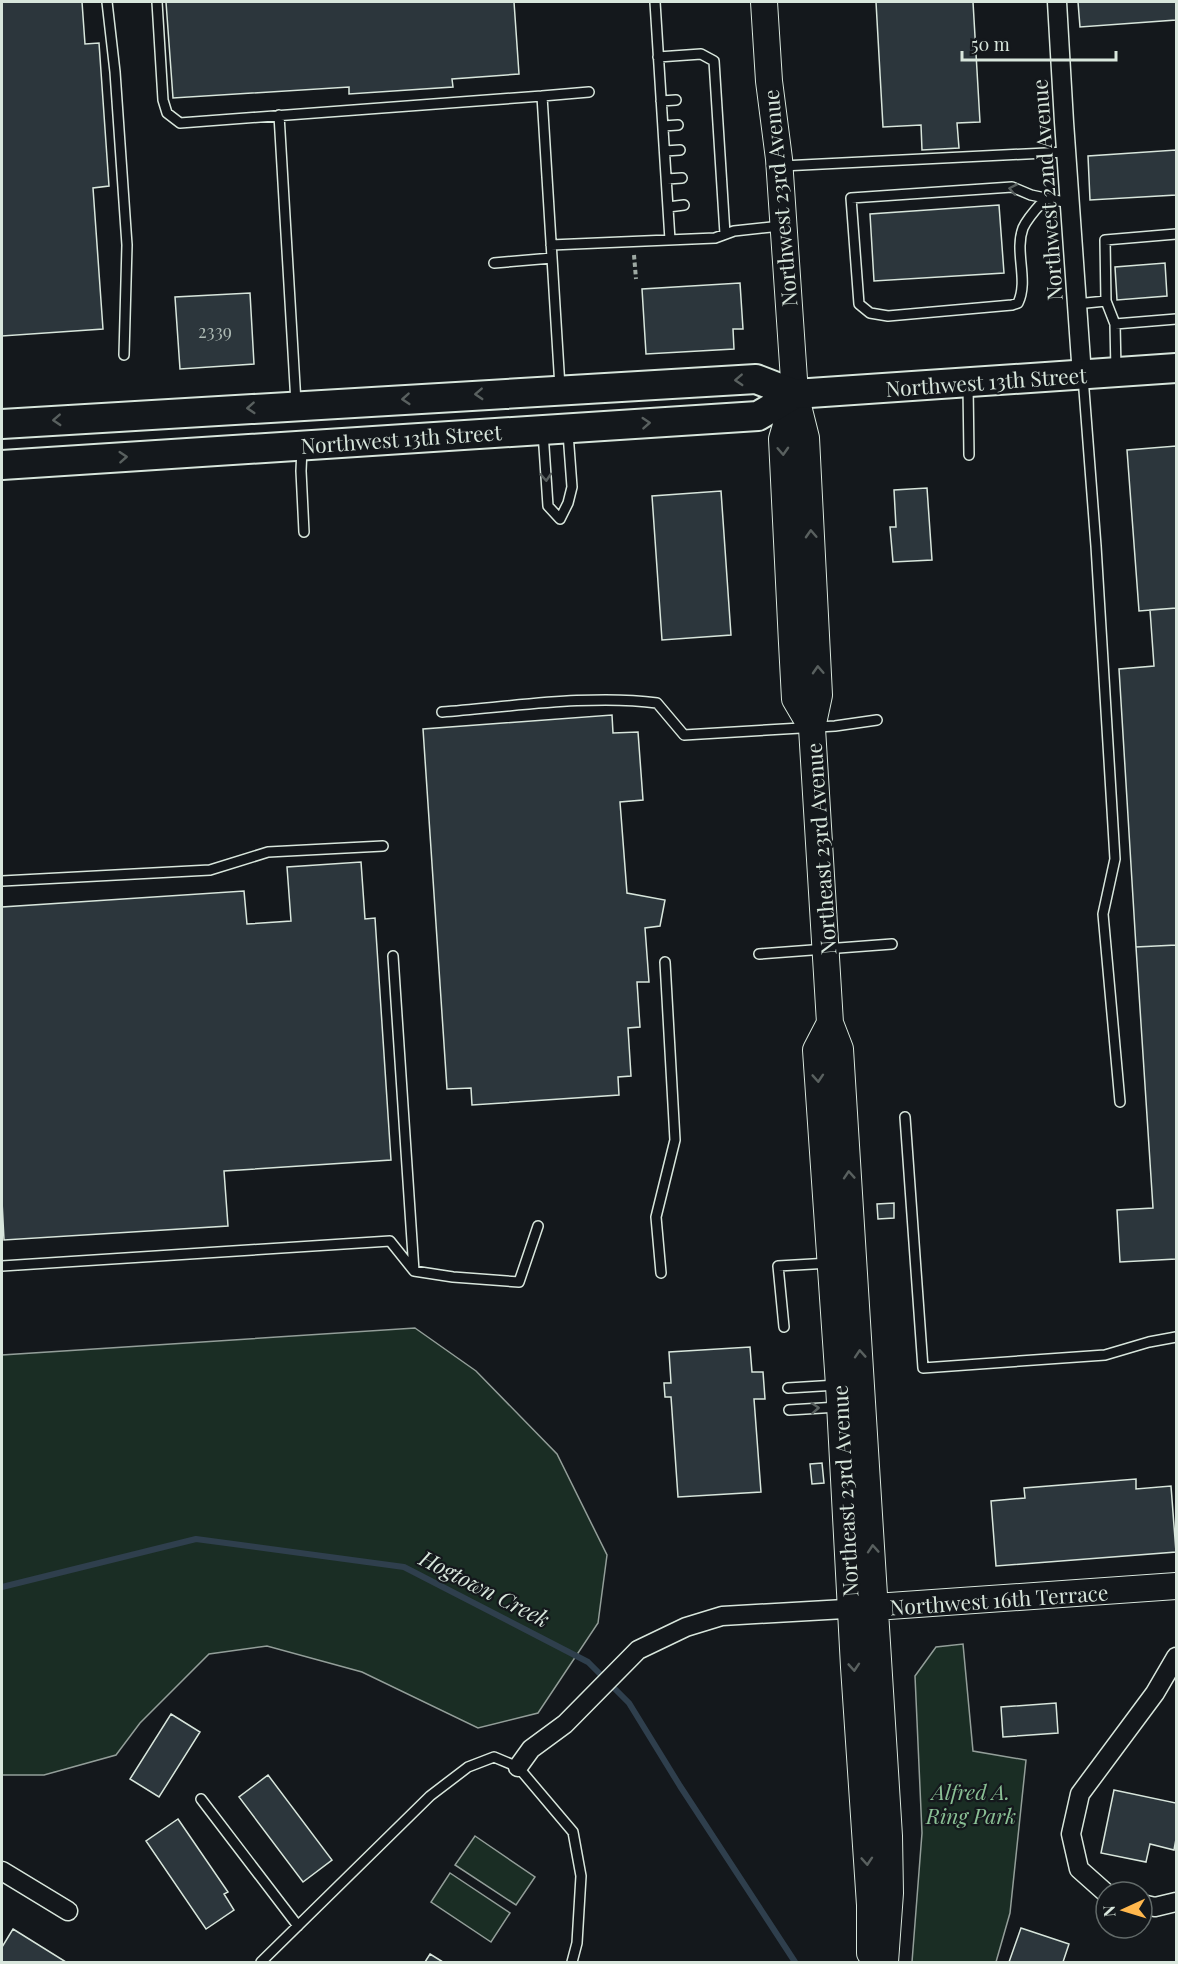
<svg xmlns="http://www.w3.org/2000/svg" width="1178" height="1964" viewBox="0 0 1178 1964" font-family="'Playfair Display',serif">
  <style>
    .green { fill: #1a2d24; stroke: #939e99; stroke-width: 1.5 }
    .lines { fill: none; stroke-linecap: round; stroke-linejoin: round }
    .stream { stroke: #2f3f4d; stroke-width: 6 }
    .building { fill: #2c363c; stroke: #d8e6dc; stroke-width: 1.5 }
    .lane-casing { stroke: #d8e6dc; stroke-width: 12 }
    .street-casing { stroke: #d8e6dc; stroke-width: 21 }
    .secondary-casing { stroke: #d8e6dc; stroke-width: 28 }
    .primary-casing { stroke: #d8e6dc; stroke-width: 32 }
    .path { stroke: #9da8a2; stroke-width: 4; stroke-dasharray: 4.5 3; stroke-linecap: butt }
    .lane { stroke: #14181c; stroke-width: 9 }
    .street { stroke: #14181c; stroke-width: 18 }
    .secondary { stroke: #14181c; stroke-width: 26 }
    .primary { stroke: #14181c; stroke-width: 28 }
    .oneway { stroke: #59605f }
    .labels { text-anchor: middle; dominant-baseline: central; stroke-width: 4.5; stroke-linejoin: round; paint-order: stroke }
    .number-label { font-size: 18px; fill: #adbab4 }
    .street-label { font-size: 21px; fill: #d8e6dc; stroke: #14181c }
    .park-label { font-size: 21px; font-style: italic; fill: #8ac095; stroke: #14181c }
    .water-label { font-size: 22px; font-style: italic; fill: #d8e6dc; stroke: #14181c }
  </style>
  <rect width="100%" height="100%" fill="#14181c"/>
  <path class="green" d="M 415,1328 L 476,1371 L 557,1454 L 607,1555 L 598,1623 L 538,1713 L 478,1728 L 362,1672 L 267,1646 L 209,1654 L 140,1723 L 116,1755 L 44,1775 L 2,1775 L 2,1355 Z
    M 963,1644 L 973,1751 L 1026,1760 L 1010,1913 L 996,1962 L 912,1962 L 922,1833 L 915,1676 L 936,1647 Z
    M 475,1836 L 535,1877 L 516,1905 L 455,1865 Z
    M 450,1873 L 510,1913 L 491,1942 L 431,1902 Z"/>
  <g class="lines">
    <path class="stream" d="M 2,1587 L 196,1539 L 404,1567 L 588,1662 L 629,1703 L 680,1786 L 795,1962"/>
  </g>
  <path class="building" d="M 2,2 L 82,2 L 85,44 L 99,43 L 109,186 L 93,188 L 103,329 L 2,336 Z
    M 166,2 L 514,2 L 519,74 L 452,79 L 453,87 L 349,94 L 349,87 L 173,98 Z
    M 876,2 L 973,2 L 980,122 L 957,123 L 959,148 L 922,150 L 921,125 L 883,127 Z
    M 1078,2 L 1176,2 L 1176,20 L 1080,27 Z
    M 1176,150 L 1176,195 L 1090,200 L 1088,156 Z
    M 999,205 L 1004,273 L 874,281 L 870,214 Z
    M 1165,263 L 1167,296 L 1117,300 L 1115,267 Z
    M 740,283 L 743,329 L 733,329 L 734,349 L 646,354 L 642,289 Z
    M 250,293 L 254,364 L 180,369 L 175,297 Z
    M 1176,446 L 1176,608 L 1139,611 L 1127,450 Z
    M 927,488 L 932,560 L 893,562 L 890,527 L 896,527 L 894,490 Z
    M 721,491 L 731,635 L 662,640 L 652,496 Z
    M 1176,608 L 1176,945 L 1136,947 L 1119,669 L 1154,666 L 1150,610 Z
    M 612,715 L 613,733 L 638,732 L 643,800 L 620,802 L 627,893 L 665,900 L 660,926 L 645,928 L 649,982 L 637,982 L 640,1027 L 628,1028 L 631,1076 L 618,1077 L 619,1095 L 472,1105 L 471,1088 L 447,1089 L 423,729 Z
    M 361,862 L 365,919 L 375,918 L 391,1160 L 224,1171 L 228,1226 L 4,1240 L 2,1201 L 2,907 L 244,891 L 247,924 L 291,921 L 287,867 Z
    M 1176,945 L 1176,1259 L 1120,1262 L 1117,1210 L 1153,1208 L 1136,947 Z
    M 894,1203 L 894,1218 L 878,1219 L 877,1204 Z
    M 750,1347 L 752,1372 L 763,1372 L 765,1399 L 754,1399 L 761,1492 L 678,1497 L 671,1397 L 665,1397 L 664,1383 L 671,1383 L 669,1352 Z
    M 822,1463 L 824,1483 L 812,1484 L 810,1464 Z
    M 1136,1479 L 1136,1489 L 1171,1486 L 1176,1552 L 996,1566 L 991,1501 L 1025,1498 L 1024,1488 Z
    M 1056,1703 L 1058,1733 L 1003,1737 L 1001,1707 Z
    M 171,1714 L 200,1732 L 159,1797 L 130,1779 Z
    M 268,1775 L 332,1860 L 303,1882 L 239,1797 Z
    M 1114,1790 L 1176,1803 L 1176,1839 L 1174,1850 L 1150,1844 L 1146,1862 L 1101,1853 Z
    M 178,1819 L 228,1892 L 224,1894 L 234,1910 L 206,1929 L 146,1841 Z
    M 1021,1928 L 1069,1944 L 1063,1962 L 1009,1962 Z
    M 13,1929 L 66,1962 L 2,1962 L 2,1947 Z
    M 430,1954 L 443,1962 L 425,1962 Z"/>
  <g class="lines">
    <defs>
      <path id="lane" d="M 107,2 L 115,72 L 127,245 L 124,355
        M 157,2 L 163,100 L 167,113 L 180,123 L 542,96 L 560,387
        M 655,2 L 670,240
        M 658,57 L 701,54 L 714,61 L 725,234
        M 542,96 L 589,92
        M 661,101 L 676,100
        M 279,115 L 296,403
        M 663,126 L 678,125
        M 665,151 L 680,150
        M 782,166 L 1066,152
        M 667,179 L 682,178
        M 1046,198 C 1038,207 1028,217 1023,228 C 1014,252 1029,280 1018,303 L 1012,305 L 888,316 L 870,313 L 859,304 L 851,198 L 1012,187 L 1031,195 L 1069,203
        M 668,207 L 684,205
        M 551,245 L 715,238 L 734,231 L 781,226
        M 494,263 L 552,258
        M 1106,301 L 1115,324 L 1176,319
        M 1076,304 L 1106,301 L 1105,240 L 1176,234
        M 1115,324 L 1116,370
        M 1083,377 L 1096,546 L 1115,859 L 1103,914 L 1120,1102
        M 968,386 L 969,455
        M 543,432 L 548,506 L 560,519 L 568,503 L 572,487 L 568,433
        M 302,447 L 301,471 L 304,532
        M 442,712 C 509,707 591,694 657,703 L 684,735 L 835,726 L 877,720
        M 2,881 L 210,870 L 268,852 L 383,846
        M 759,954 L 892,944
        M 393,956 L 414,1271
        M 905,1117 L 923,1368 L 1105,1355 L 1149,1342 L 1176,1337
        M 2,1266 L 390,1241 L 414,1271 L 453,1277 L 519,1282 L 538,1226
        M 661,1273 L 656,1217 L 675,1140 L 665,962
        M 784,1327 L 778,1266 L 830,1263
        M 788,1388 L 837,1385
        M 789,1410 L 838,1407
        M 201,1799 L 298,1926
        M 261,1962 L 430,1796 L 468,1767 L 494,1757 L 518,1767 L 573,1832 L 581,1876 L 577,1943 L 572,1962"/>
      <path id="street" d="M 1057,2 L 1064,122 L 1082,375
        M 518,1767 L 531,1749 L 565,1724 L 638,1650 L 686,1627 L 722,1616 L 862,1608
        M 2,1871 L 68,1911
        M 1106,1893 L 1079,1869 L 1071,1834 L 1080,1794 L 1155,1693 L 1176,1657
        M 1142,1904 L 1155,1907 L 1176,1902"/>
      <path id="secondary" d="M 764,2 L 769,81 L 779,159 L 795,394 L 806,438 L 819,695 L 812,728
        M 795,394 L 782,439 L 792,643 L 795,699 L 812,728 L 830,1023 L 840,1049 L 889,1836 L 890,1893 L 885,1962
        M 830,1023 L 816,1050 L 839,1385 L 854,1667 L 870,1905 L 870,1953
        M 875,1607 L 1176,1586"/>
      <path id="primary" d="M 2,424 L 756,379 L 795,394 L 1176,368
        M 2,465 L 758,416 L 795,394"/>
    </defs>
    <use href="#lane" class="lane-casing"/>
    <use href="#street" class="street-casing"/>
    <use href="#secondary" class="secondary-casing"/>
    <use href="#primary" class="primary-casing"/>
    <path class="path" d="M 634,255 L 636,279"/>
    <use href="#lane" class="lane"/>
    <use href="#street" class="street"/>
    <use href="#secondary" class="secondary"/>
    <use href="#primary" class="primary"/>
  </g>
  <defs><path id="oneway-chevron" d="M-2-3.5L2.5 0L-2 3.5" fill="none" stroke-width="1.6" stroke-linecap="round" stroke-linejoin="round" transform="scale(1.5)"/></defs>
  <g class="oneway">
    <use href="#oneway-chevron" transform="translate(1013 189) rotate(-169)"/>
    <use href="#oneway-chevron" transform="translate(739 380) rotate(177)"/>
    <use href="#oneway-chevron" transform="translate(479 394) rotate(177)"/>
    <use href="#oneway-chevron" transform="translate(406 399) rotate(176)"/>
    <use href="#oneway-chevron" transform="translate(251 408) rotate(176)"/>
    <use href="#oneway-chevron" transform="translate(57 420) rotate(177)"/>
    <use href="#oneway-chevron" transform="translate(646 423) rotate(-4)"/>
    <use href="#oneway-chevron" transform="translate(783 451) rotate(87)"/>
    <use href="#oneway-chevron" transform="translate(123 457) rotate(-4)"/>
    <use href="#oneway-chevron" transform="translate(546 477) rotate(86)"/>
    <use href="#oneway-chevron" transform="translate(811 534) rotate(-93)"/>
    <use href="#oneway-chevron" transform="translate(818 670) rotate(-93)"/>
    <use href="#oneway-chevron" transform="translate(818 1078) rotate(86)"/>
    <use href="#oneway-chevron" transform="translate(849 1175) rotate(-94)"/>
    <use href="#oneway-chevron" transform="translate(860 1354) rotate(-94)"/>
    <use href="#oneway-chevron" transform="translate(815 1408) rotate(-4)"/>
    <use href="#oneway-chevron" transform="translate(873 1549) rotate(-94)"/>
    <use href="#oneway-chevron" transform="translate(854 1667) rotate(86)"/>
    <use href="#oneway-chevron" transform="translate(867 1861) rotate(86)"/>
  </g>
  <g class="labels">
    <g class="number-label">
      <text x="215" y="331">2339</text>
    </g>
    <g class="street-label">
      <text transform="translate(1046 190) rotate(-94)">Northwest 22nd Avenue</text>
      <text transform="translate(779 198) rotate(-95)">Northwest 23rd Avenue</text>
      <text transform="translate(986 381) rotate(-4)">Northwest 13th Street</text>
      <text transform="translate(401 438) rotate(-4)">Northwest 13th Street</text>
      <text transform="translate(820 849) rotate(-94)">Northeast 23rd Avenue</text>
      <text transform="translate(844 1491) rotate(-93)">Northeast 23rd Avenue</text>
      <text transform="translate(999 1599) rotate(-4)">Northwest 16th Terrace</text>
    </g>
    <g class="park-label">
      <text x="971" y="1791">Alfred A.<tspan x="971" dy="24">Ring Park</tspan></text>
    </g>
    <g class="water-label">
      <text transform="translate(485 1588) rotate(27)">Hogtown Creek</text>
    </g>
  </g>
  <rect width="1178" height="1964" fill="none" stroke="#d8e6dc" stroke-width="6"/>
  <g transform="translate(1124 1910) rotate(266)"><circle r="28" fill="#14181c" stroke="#626a69" stroke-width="1.5"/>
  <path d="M0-4.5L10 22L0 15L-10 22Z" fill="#ffb74d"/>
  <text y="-9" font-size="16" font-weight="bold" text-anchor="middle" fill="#d8e6dc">N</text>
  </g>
  <path d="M962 51v9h154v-9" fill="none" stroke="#d8e6dc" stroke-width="3"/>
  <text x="971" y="51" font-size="18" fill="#d8e6dc" stroke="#14181c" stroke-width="4.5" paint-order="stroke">50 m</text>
</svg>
